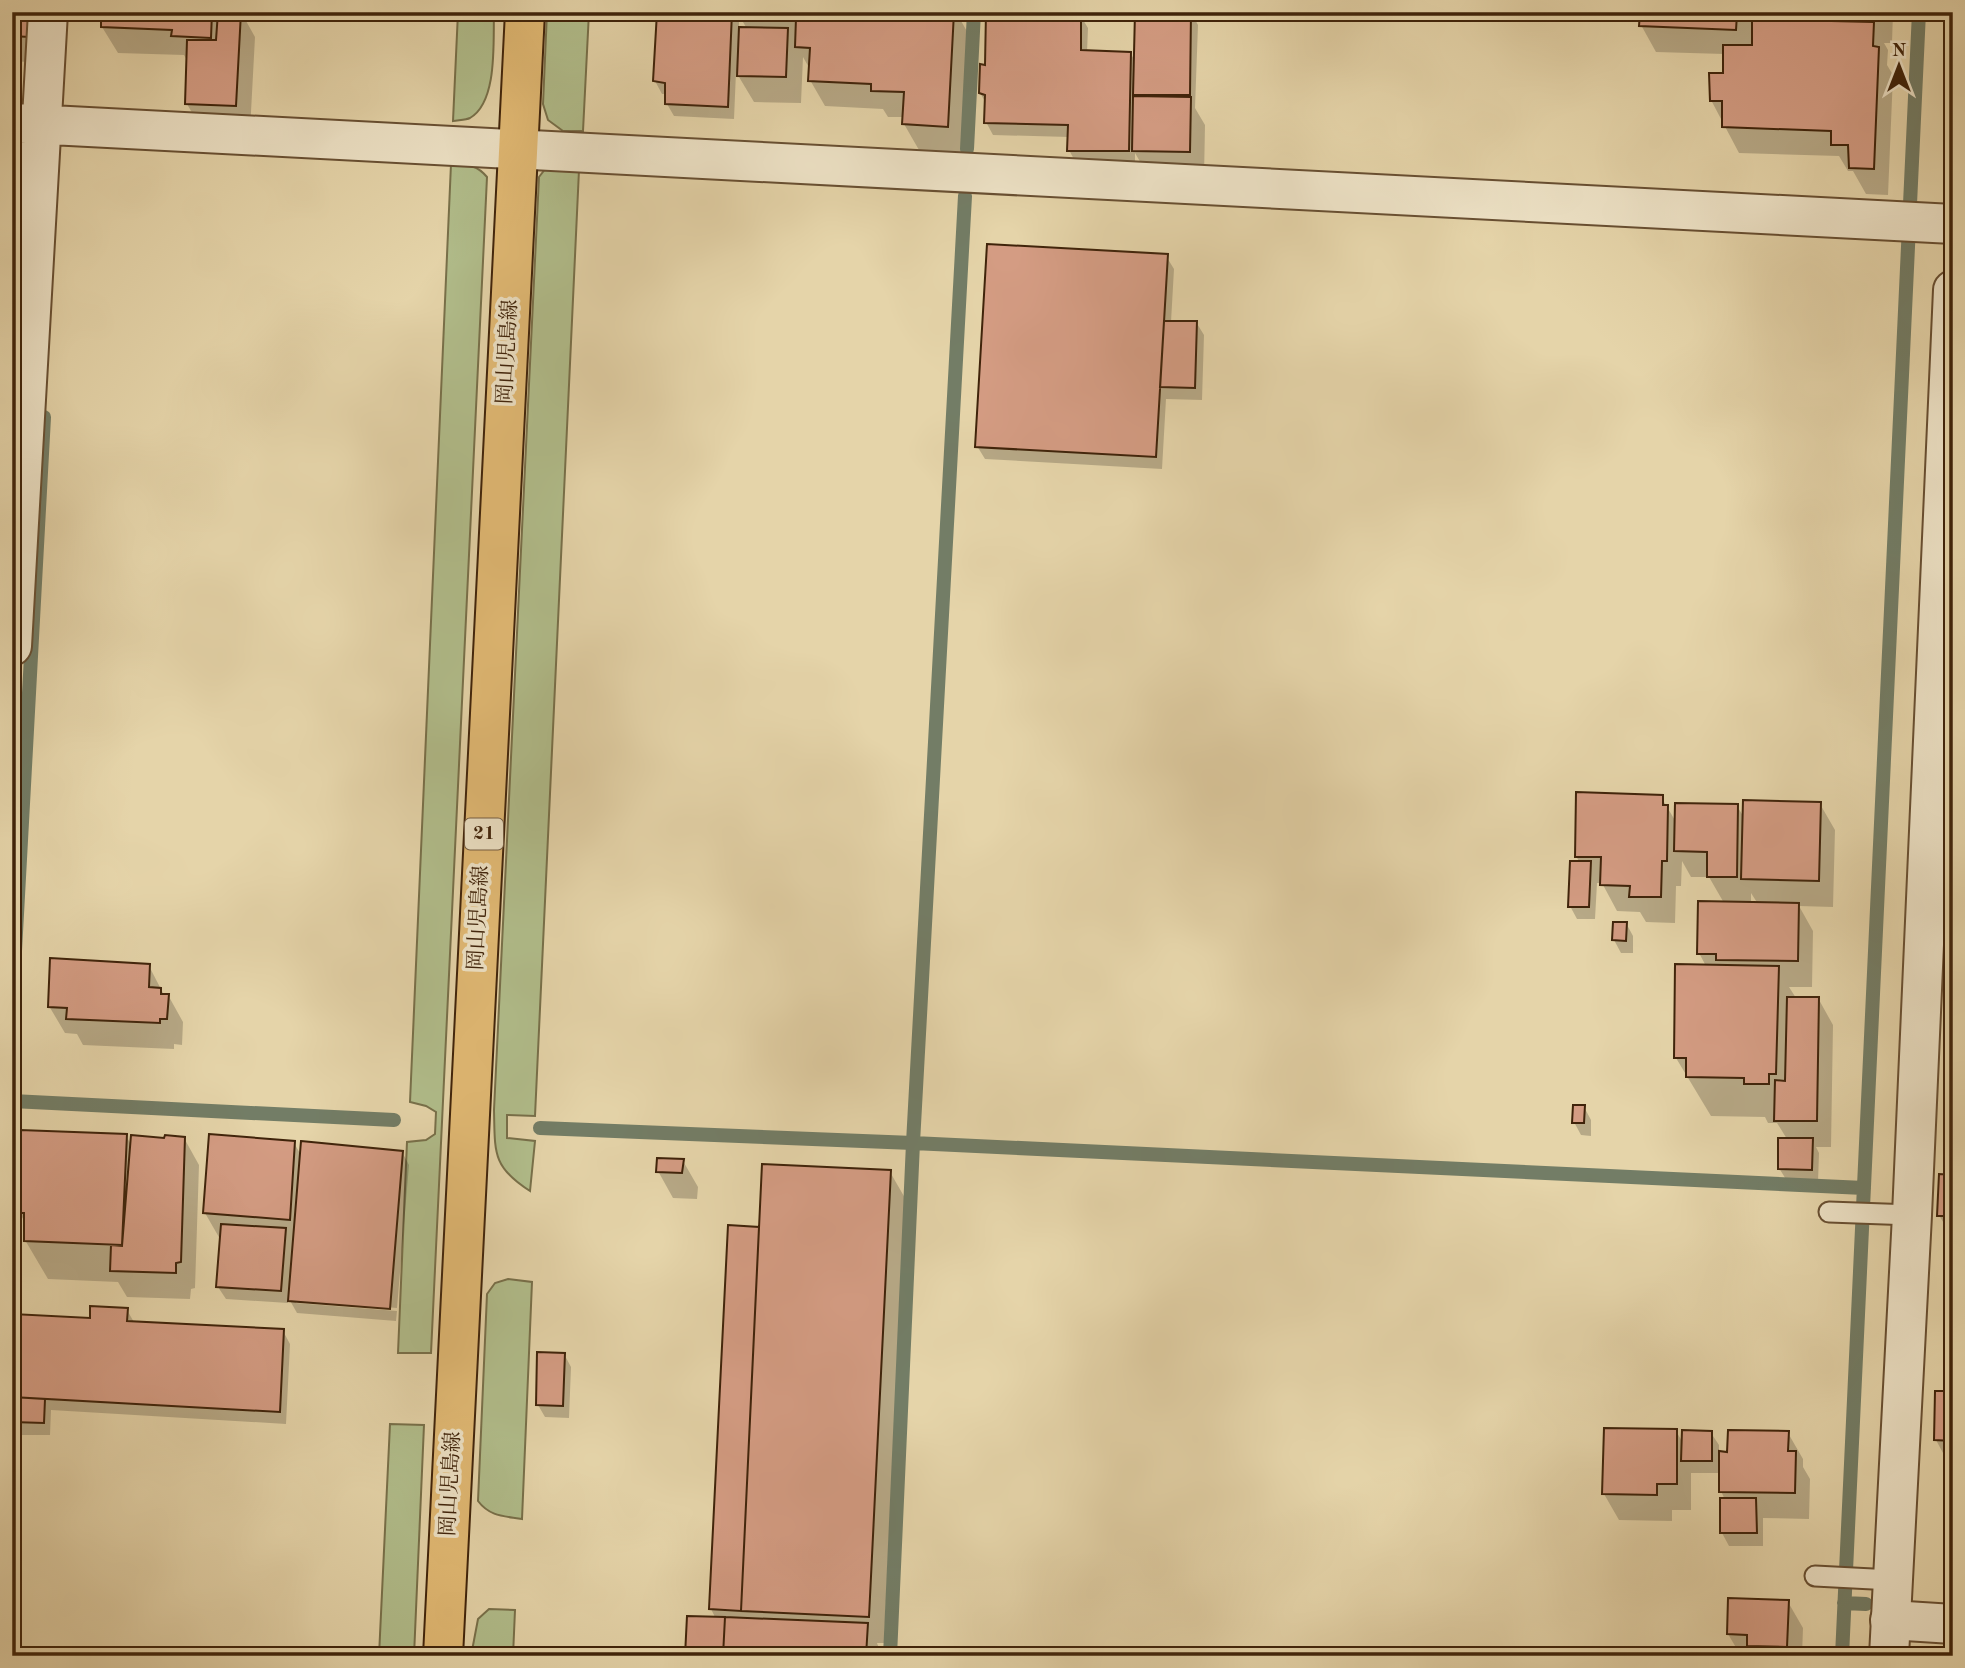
<svg xmlns="http://www.w3.org/2000/svg" width="1965" height="1668" viewBox="0 0 1965 1668" font-family="'Old Standard TT','Noto Serif JP',serif">
  <style>
    .green { fill: #b1bd8b; stroke: #78704a; stroke-width: 2 }
    .shadow { fill: #0003; fill-rule: evenodd }
    .lines { fill: none; stroke-linecap: round; stroke-linejoin: round }
    .stream { stroke: #737d66; stroke-width: 14 }
    .building { fill: #d49c83; stroke: #3f230a; stroke-width: 2 }
    .service-casing { stroke: #684f32; stroke-width: 23 }
    .minor-casing { stroke: #684f32; stroke-width: 42 }
    .tertiary-casing { stroke: #684f32; stroke-width: 42 }
    .primary-casing { stroke: #3f230a; stroke-width: 42 }
    .service { stroke: #eee3c7; stroke-width: 19 }
    .minor { stroke: #eee3c7; stroke-width: 38 }
    .tertiary { stroke: #eee3c7; stroke-width: 38 }
    .primary { stroke: #e2ba74; stroke-width: 38 }
    .labels { text-anchor: middle; dominant-baseline: central; stroke-width: 7; stroke-linejoin: round; paint-order: stroke }
    .shield { fill: #eee3c7; stroke: #745d43; stroke-width: 2 }
    .shield-label { font-size: 19px; font-weight: bold; fill: #3f230a }
    .street-label { font-size: 21px; fill: #3f230a; stroke: #eee3c7 }
  </style>
  <rect width="100%" height="100%" fill="#e5d4a9"/>
  <filter id="stains"><feTurbulence type="fractalNoise" baseFrequency=".00286" numOctaves="4"/><feColorMatrix values="0 0 0 0 .2 0 0 0 0 .09 0 0 0 0 .02 0 0 0 .5 -.17"/></filter>
  <radialGradient id="worn" r=".72"><stop offset=".6" stop-color="#630" stop-opacity="0"/><stop offset="1" stop-color="#630" stop-opacity=".3"/></radialGradient>
  <path class="green" d="M 458,12 L 494,12 C 493,41 498,102 470,118 C 466,120 458,120 453,121 Z
    M 547,12 L 589,12 L 583,131 L 563,131 L 548,120 L 543,104 Z
    M 451,164 C 467,165 476,164 487,177 L 431,1353 L 398,1353 L 407,1142 L 426,1140 L 435,1134 L 436,1112 L 426,1106 L 410,1102 Z
    M 546,168 L 579,170 L 535,1116 L 507,1115 L 507,1138 L 535,1141 L 530,1191 C 492,1167 495,1152 494,1110 L 539,177 Z
    M 508,1279 L 532,1282 L 522,1519 C 505,1516 490,1517 478,1501 L 487,1294 L 495,1283 Z
    M 390,1424 L 424,1425 L 414,1656 L 379,1656 Z
    M 489,1609 L 515,1610 L 513,1656 L 471,1656 L 478,1619 Z"/>
  <path class="shadow" d="M 12,12 L 46,12 L 43,63 L 12,61 Z
    M 103,12 L 241,12 L 255,37 L 250,131 L 202,130 L 187,104 L 188,62 L 184,55 L 118,53 L 102,27 Z
    M 659,12 L 956,12 L 969,35 L 963,152 L 919,150 L 904,124 L 904,117 L 888,117 L 883,109 L 825,106 L 810,80 L 811,71 L 803,57 L 801,103 L 754,102 L 736,72 L 734,119 L 674,116 L 667,104 L 667,94 L 662,94 L 655,81 ZM 739,15 L 747,29 L 739,28 Z
    M 1191,12 L 1198,25 L 1195,108 L 1205,125 L 1204,178 L 1149,177 L 1135,153 L 1135,163 L 1076,163 L 1069,150 L 1069,137 L 993,135 L 986,122 L 986,103 L 980,93 L 987,67 L 1080,15 L 1088,28 L 1087,52 L 1130,53 L 1136,62 Z
    M 1642,12 L 1893,12 L 1892,43 L 1884,43 L 1888,50 L 1887,65 L 1893,75 L 1888,195 L 1866,194 L 1853,171 L 1848,171 L 1839,156 L 1739,153 L 1711,100 L 1724,74 L 1724,54 L 1656,52 L 1641,25 Z
    M 12,171 L 18,181 L 17,210 L 12,210 Z
    M 1166,256 L 1174,269 L 1171,322 L 1196,322 L 1204,335 L 1202,400 L 1166,399 L 1162,469 L 985,459 L 977,446 Z
    M 1661,797 L 1676,822 L 1737,806 L 1745,819 L 1820,804 L 1835,830 L 1833,907 L 1799,906 L 1813,931 L 1812,987 L 1789,987 L 1796,998 L 1818,998 L 1833,1025 L 1831,1147 L 1816,1147 L 1819,1153 L 1818,1182 L 1787,1181 L 1779,1168 L 1787,1139 L 1777,1123 L 1768,1123 L 1765,1117 L 1711,1116 L 1676,1058 L 1677,966 L 1706,966 L 1699,953 L 1724,903 L 1709,877 L 1691,877 L 1682,861 L 1681,886 L 1676,886 L 1675,923 L 1646,922 L 1640,912 L 1617,911 L 1602,883 L 1597,883 L 1595,919 L 1577,919 L 1570,906 L 1580,863 L 1576,856 ZM 1751,893 L 1758,904 L 1751,904 Z
    M 1626,923 L 1633,936 L 1633,953 L 1621,953 L 1614,940 Z
    M 149,966 L 164,995 L 168,995 L 183,1022 L 182,1045 L 174,1044 L 174,1049 L 83,1045 L 77,1034 L 65,1033 L 49,1006 Z
    M 1584,1107 L 1591,1120 L 1591,1136 L 1581,1135 L 1574,1122 Z
    M 126,1136 L 132,1146 L 184,1138 L 199,1165 L 195,1288 L 191,1289 L 190,1299 L 127,1297 L 118,1282 L 48,1279 L 25,1240 L 26,1224 L 19,1212 Z
    M 294,1143 L 301,1155 L 402,1152 L 409,1165 L 397,1308 L 296,1300 L 296,1303 L 397,1311 L 396,1321 L 297,1313 L 288,1297 L 288,1303 L 226,1299 L 218,1287 L 220,1239 L 205,1213 Z
    M 683,1161 L 698,1187 L 697,1199 L 673,1198 L 658,1171 Z
    M 890,1172 L 905,1198 L 884,1643 L 877,1643 L 882,1656 L 687,1656 L 716,1619 L 711,1609 L 729,1227 L 761,1229 Z
    M 1953,1176 L 1953,1239 L 1939,1215 Z
    M 127,1310 L 135,1324 L 283,1331 L 290,1344 L 286,1424 L 51,1410 L 50,1435 L 17,1435 L 12,1427 L 15,1315 L 91,1320 Z
    M 564,1354 L 571,1367 L 569,1418 L 545,1417 L 538,1405 Z
    M 1953,1393 L 1953,1453 L 1943,1453 L 1936,1440 Z
    M 1676,1431 L 1683,1443 L 1711,1433 L 1719,1445 L 1719,1453 L 1729,1454 L 1788,1433 L 1803,1459 L 1803,1467 L 1810,1479 L 1809,1519 L 1763,1518 L 1763,1546 L 1729,1546 L 1722,1533 L 1725,1500 L 1721,1491 L 1721,1473 L 1691,1473 L 1691,1510 L 1672,1510 L 1672,1521 L 1619,1520 L 1604,1494 Z
    M 1788,1602 L 1803,1628 L 1802,1656 L 1741,1656 L 1728,1634 Z
    M 1947,1651 L 1953,1651 L 1953,1656 L 1947,1656 Z"/>
  <g class="lines">
    <path class="stream" d="M 967,149 L 974,12
      M 12,1006 L 44,417
      M 12,1101 L 394,1120
      M 540,1128 L 913,1143 L 1864,1188
      M 1844,1603 L 1866,1604
      M 890,1656 L 913,1143 L 965,196
      M 1842,1656 L 1919,12"/>
  </g>
  <path class="building" d="M 12,12 L 30,12 L 29,37 L 12,36 Z
    M 101,12 L 212,12 L 211,38 L 171,36 L 172,30 L 101,27 Z
    M 218,12 L 241,12 L 236,106 L 185,104 L 187,40 L 216,40 Z
    M 657,12 L 732,12 L 728,107 L 665,104 L 665,83 L 653,81 Z
    M 737,12 L 954,12 L 948,127 L 902,124 L 904,92 L 871,91 L 871,84 L 808,81 L 810,48 L 795,47 L 796,18 L 737,15 Z
    M 986,12 L 1081,13 L 1081,50 L 1131,52 L 1129,151 L 1067,151 L 1068,125 L 984,123 L 985,95 L 979,93 L 980,64 L 985,65 Z
    M 1135,12 L 1191,12 L 1190,95 L 1133,95 Z
    M 1640,12 L 1753,12 L 1752,15 L 1737,14 L 1736,30 L 1639,26 Z
    M 1774,12 L 1878,12 L 1877,17 Z
    M 1752,19 L 1874,22 L 1873,46 L 1879,47 L 1874,169 L 1849,168 L 1848,145 L 1831,145 L 1831,131 L 1722,127 L 1722,101 L 1710,101 L 1709,73 L 1723,73 L 1723,45 L 1752,45 Z
    M 739,27 L 788,28 L 786,77 L 737,76 Z
    M 1133,96 L 1191,97 L 1190,152 L 1132,151 Z
    M 987,244 L 1168,254 L 1156,457 L 975,447 Z
    M 1164,321 L 1197,321 L 1195,388 L 1160,387 Z
    M 1576,792 L 1663,795 L 1663,805 L 1668,805 L 1667,861 L 1662,861 L 1661,897 L 1629,897 L 1630,886 L 1600,885 L 1601,857 L 1575,857 Z
    M 1743,800 L 1821,802 L 1819,881 L 1741,879 Z
    M 1675,803 L 1738,804 L 1737,877 L 1707,877 L 1707,852 L 1674,851 Z
    M 1570,861 L 1591,861 L 1589,907 L 1568,907 Z
    M 1698,901 L 1799,903 L 1798,961 L 1716,960 L 1716,954 L 1697,954 Z
    M 1613,922 L 1627,922 L 1626,941 L 1612,940 Z
    M 50,958 L 150,964 L 149,987 L 161,988 L 161,994 L 169,994 L 167,1019 L 160,1019 L 160,1023 L 66,1019 L 67,1008 L 48,1007 Z
    M 1675,964 L 1779,966 L 1776,1074 L 1769,1074 L 1769,1084 L 1744,1084 L 1744,1078 L 1686,1077 L 1686,1058 L 1674,1058 Z
    M 1787,997 L 1819,997 L 1817,1121 L 1774,1121 L 1775,1080 L 1785,1081 Z
    M 1573,1105 L 1585,1105 L 1584,1123 L 1572,1123 Z
    M 20,1130 L 127,1134 L 122,1245 L 24,1241 L 24,1213 L 17,1213 Z
    M 209,1134 L 295,1141 L 290,1220 L 203,1213 Z
    M 131,1135 L 164,1138 L 165,1135 L 185,1137 L 181,1262 L 176,1263 L 176,1273 L 110,1271 L 111,1245 L 122,1246 Z
    M 1778,1138 L 1813,1138 L 1812,1170 L 1778,1169 Z
    M 301,1141 L 403,1151 L 390,1309 L 288,1301 Z
    M 657,1158 L 684,1159 L 682,1173 L 656,1172 Z
    M 762,1164 L 891,1170 L 869,1617 L 741,1611 Z
    M 1939,1174 L 1953,1175 L 1953,1216 L 1937,1216 Z
    M 221,1224 L 286,1228 L 281,1291 L 216,1287 Z
    M 728,1225 L 759,1227 L 741,1611 L 709,1609 Z
    M 90,1306 L 128,1308 L 127,1321 L 284,1329 L 280,1412 L 12,1397 L 13,1314 L 90,1318 Z
    M 537,1352 L 565,1353 L 563,1406 L 536,1405 Z
    M 1935,1391 L 1953,1391 L 1953,1441 L 1934,1440 Z
    M 12,1397 L 45,1399 L 44,1423 L 12,1422 Z
    M 1604,1428 L 1677,1429 L 1677,1484 L 1657,1484 L 1657,1495 L 1602,1494 Z
    M 1682,1430 L 1712,1431 L 1712,1461 L 1681,1461 Z
    M 1728,1430 L 1789,1431 L 1788,1451 L 1796,1451 L 1795,1493 L 1719,1492 L 1719,1451 L 1727,1452 Z
    M 1720,1498 L 1756,1498 L 1757,1533 L 1720,1533 Z
    M 1728,1598 L 1789,1600 L 1787,1647 L 1747,1646 L 1747,1635 L 1727,1634 Z
    M 687,1616 L 725,1617 L 723,1656 L 685,1656 Z
    M 725,1617 L 868,1623 L 866,1656 L 723,1656 Z"/>
  <g class="lines">
    <defs>
      <path id="service" d="M 1829,1212 L 1912,1215
        M 1815,1576 L 1892,1580"/>
      <path id="minor" d="M 12,123 L 1953,224
        M 12,646 L 48,12
        M 1890,1620 L 1953,1624"/>
      <path id="tertiary" d="M 1889,1656 L 1912,1215 L 1953,290"/>
      <path id="primary" d="M 443,1656 L 525,12"/>
    </defs>
    <use href="#service" class="service-casing"/>
    <use href="#minor" class="minor-casing"/>
    <use href="#tertiary" class="tertiary-casing"/>
    <use href="#primary" class="primary-casing"/>
    <use href="#service" class="service"/>
    <use href="#minor" class="minor"/>
    <use href="#tertiary" class="tertiary"/>
    <use href="#primary" class="primary"/>
  </g>
  <g class="labels">
    <rect class="shield" x="465" y="818.5" width="38" height="31" rx="5"/>
    <g class="shield-label">
      <text x="484" y="834">21</text>
    </g>
    <g class="street-label">
      <text transform="translate(508 352) rotate(-87)">岡山児島線</text>
      <text transform="translate(479 918) rotate(-87)">岡山児島線</text>
      <text transform="translate(451 1484) rotate(-87)">岡山児島線</text>
    </g>
  </g>
  <rect width="1965" height="1668" fill="none" stroke="#e5d4a9" stroke-width="42"/>
  <rect x="14" y="14" width="1937" height="1640" fill="none" stroke="#3f230a" stroke-width="3.5"/>
  <rect x="21" y="21" width="1923" height="1626" fill="none" stroke="#3f230a" stroke-width="2"/>
  <g transform="translate(1899 66)" stroke="#eee3c7" stroke-width="5" paint-order="stroke">
  <path d="M0-5L12 26L0 18L-12 26Z" fill="#3f230a"/>
  <text y="-10" font-size="19" font-weight="bold" text-anchor="middle" fill="#3f230a">N</text>
  </g>
  <rect width="100%" height="100%" filter="url(#stains)"/>
  <rect width="100%" height="100%" fill="url(#worn)"/>
</svg>
